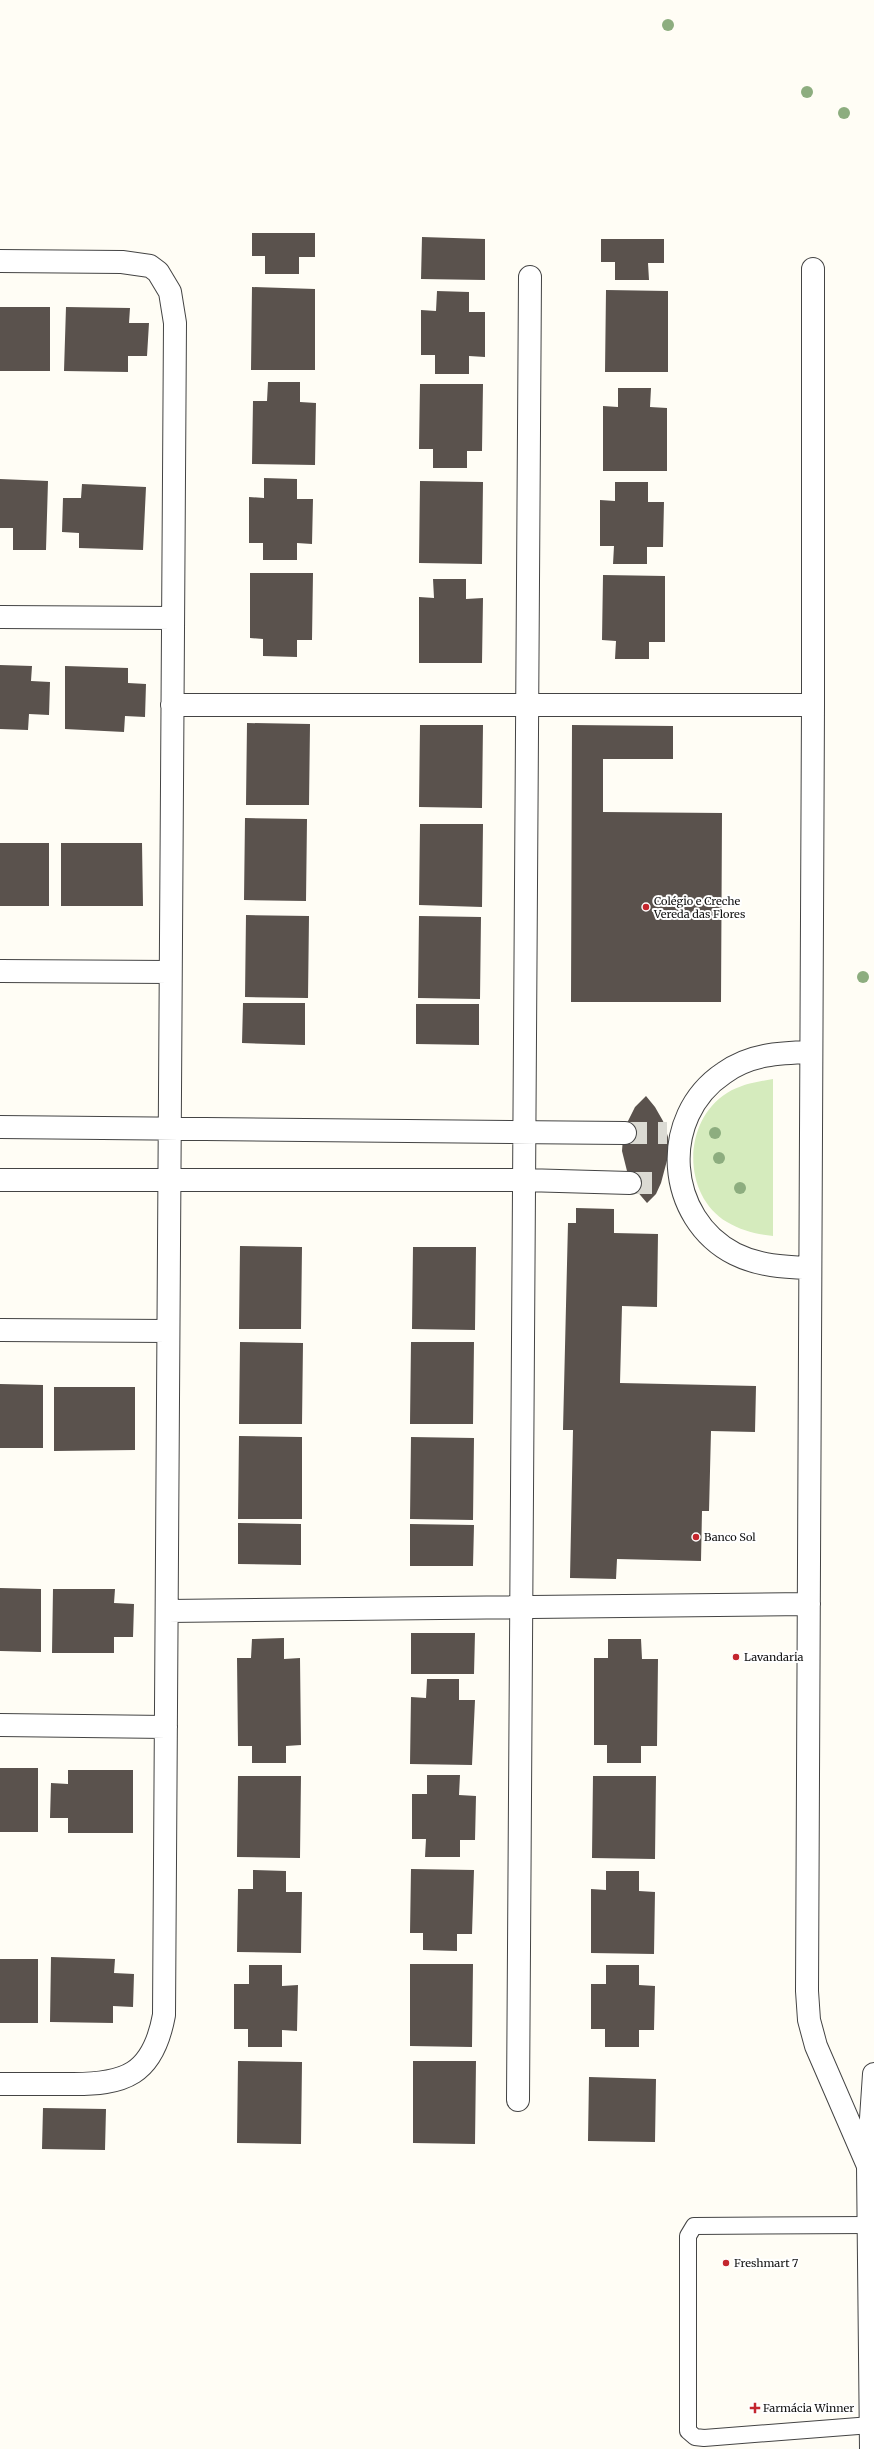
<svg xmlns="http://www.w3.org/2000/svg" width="874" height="2449" viewBox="0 0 874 2449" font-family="Merriweather,serif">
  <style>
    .green { fill: #d5ebbd }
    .building { fill: #5a524d }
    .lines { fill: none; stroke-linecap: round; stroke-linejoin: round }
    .minor-tunnel { stroke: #dbdad3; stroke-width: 22; stroke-dasharray: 22 11; stroke-linecap: butt }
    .service-casing { stroke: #444; stroke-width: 18 }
    .minor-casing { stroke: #444; stroke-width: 24 }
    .service { stroke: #fff; stroke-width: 16 }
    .minor { stroke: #fff; stroke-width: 22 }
    .tree { fill: #8dad7f }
    .poi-dot { fill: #c4262e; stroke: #fff; stroke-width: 1.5 }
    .labels { text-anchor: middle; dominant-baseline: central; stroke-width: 4; stroke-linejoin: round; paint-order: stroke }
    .poi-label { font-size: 11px; fill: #111; stroke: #fff; text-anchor: start }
  </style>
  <rect width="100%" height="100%" fill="#fffdf5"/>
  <path class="green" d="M 773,1079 L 773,1236 C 756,1234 742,1231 727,1222 C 682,1195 682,1121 727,1093 C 742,1084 756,1082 773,1079 Z"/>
  <path class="building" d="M 252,233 L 315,233 L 315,257 L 299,257 L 299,274 L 265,274 L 265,256 L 252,256 Z
    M 422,237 L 485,239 L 485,280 L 421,279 Z
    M 601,239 L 664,239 L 664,263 L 648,263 L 649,280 L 615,280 L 615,262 L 601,262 Z
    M 252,287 L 315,289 L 315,370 L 251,370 Z
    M 606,290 L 668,291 L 668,372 L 605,372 Z
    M 437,291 L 469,292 L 469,312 L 485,312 L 485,357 L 469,356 L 469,374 L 435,374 L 435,355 L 421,355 L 421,310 L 436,311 Z
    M 0,307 L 50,307 L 50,371 L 0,371 Z
    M 66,307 L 130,308 L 129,323 L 149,323 L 147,356 L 128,356 L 128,372 L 64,371 Z
    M 268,382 L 300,382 L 300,402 L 316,403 L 315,465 L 252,464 L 253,401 L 267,401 Z
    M 420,384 L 483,384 L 482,451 L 467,451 L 467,468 L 433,468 L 433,449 L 419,449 Z
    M 618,388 L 651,388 L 650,407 L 667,408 L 667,471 L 603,471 L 603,406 L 618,407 Z
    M 264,478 L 297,479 L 297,499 L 313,499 L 312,544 L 297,543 L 297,560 L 263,560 L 263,543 L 249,543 L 249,497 L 264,498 Z
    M 0,479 L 48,481 L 46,550 L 13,550 L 13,528 L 0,528 Z
    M 420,481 L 483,482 L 482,564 L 419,563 Z
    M 615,482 L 648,482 L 648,502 L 664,502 L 663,547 L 647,547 L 647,564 L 613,564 L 614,546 L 600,546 L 600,500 L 615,501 Z
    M 82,484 L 146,487 L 143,550 L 79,548 L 79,533 L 62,532 L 63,498 L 81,498 Z
    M 250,573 L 313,573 L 312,640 L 297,640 L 297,657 L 263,656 L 263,639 L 250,638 Z
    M 603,575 L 665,576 L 665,642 L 649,642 L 649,659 L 615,659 L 616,641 L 602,640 Z
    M 433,579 L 466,579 L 466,599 L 483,598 L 482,663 L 419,663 L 419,597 L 434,598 Z
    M 0,665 L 32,666 L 31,681 L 50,682 L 49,715 L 29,714 L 28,730 L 0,729 Z
    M 65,666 L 128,668 L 128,683 L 146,684 L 145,717 L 125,716 L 124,732 L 65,729 Z
    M 247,723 L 310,724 L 309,805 L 246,805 Z
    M 420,725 L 483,725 L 482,808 L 419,807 Z
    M 572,725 L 673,726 L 673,759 L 603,759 L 603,812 L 722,813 L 721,1002 L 571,1002 Z
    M 245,818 L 307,819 L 306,901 L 244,900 Z
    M 420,824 L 483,824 L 482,907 L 419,905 Z
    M 0,843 L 49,843 L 49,906 L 0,906 Z
    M 61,843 L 142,843 L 143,906 L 61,906 Z
    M 246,915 L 309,916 L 308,998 L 245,997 Z
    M 419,916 L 481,917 L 480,999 L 418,998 Z
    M 243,1003 L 305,1003 L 305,1045 L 242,1043 Z
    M 416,1004 L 479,1004 L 479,1045 L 416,1044 Z
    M 646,1096 L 655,1107 L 663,1121 L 668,1137 L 669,1153 L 661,1183 L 656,1194 L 647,1203 L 630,1183 L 622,1151 L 623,1137 L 628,1121 L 635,1107 Z
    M 576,1208 L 614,1209 L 614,1233 L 658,1234 L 657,1307 L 622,1306 L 620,1383 L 756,1386 L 755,1432 L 711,1431 L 709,1511 L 702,1511 L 701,1561 L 617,1559 L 616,1579 L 570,1578 L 573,1430 L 563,1430 L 568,1223 L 576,1223 Z
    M 240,1246 L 302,1247 L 301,1329 L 239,1329 Z
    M 413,1247 L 476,1247 L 475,1330 L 412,1329 Z
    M 240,1342 L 303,1343 L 302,1424 L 239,1424 Z
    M 411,1342 L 474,1342 L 473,1424 L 410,1424 Z
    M 0,1384 L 43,1385 L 43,1448 L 0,1448 Z
    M 54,1387 L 135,1387 L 135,1450 L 54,1451 Z
    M 239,1436 L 302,1437 L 302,1519 L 238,1519 Z
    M 411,1437 L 474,1438 L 473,1520 L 410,1519 Z
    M 238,1523 L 301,1524 L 301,1565 L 238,1564 Z
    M 410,1524 L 474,1525 L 473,1566 L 410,1566 Z
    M 0,1588 L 41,1589 L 41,1652 L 0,1651 Z
    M 53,1589 L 115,1589 L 114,1603 L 134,1604 L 133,1637 L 114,1637 L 114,1653 L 52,1653 Z
    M 411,1633 L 475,1633 L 474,1674 L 411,1674 Z
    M 284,1638 L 284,1659 L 300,1658 L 301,1745 L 286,1746 L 286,1763 L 252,1763 L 252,1746 L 238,1746 L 237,1658 L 251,1658 L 252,1639 Z
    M 608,1639 L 641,1639 L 642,1659 L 658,1659 L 657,1746 L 641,1746 L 641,1763 L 607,1763 L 607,1745 L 594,1745 L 594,1658 L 608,1658 Z
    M 427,1679 L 459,1679 L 459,1700 L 475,1700 L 472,1765 L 410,1764 L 411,1697 L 426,1698 Z
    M 0,1768 L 38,1768 L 38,1832 L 0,1832 Z
    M 68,1770 L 133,1770 L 133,1833 L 68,1833 L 68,1818 L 50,1818 L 51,1783 L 68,1784 Z
    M 427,1775 L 460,1775 L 459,1795 L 476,1796 L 475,1840 L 460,1840 L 460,1857 L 425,1857 L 426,1839 L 412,1839 L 412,1794 L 427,1794 Z
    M 238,1776 L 301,1776 L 300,1858 L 237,1857 Z
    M 593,1776 L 656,1776 L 655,1859 L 592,1858 Z
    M 411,1869 L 474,1870 L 472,1934 L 457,1934 L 457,1951 L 423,1950 L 423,1933 L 410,1933 Z
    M 253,1870 L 286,1871 L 286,1892 L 302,1892 L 301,1953 L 237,1952 L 238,1889 L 253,1889 Z
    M 606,1871 L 639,1871 L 639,1891 L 655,1892 L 654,1954 L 591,1953 L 591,1889 L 606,1890 Z
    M 51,1957 L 115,1959 L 114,1973 L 134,1974 L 133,2007 L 113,2006 L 113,2023 L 50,2022 Z
    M 0,1959 L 38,1959 L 38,2023 L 0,2023 Z
    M 410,1964 L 473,1964 L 472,2047 L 410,2046 Z
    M 249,1965 L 282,1965 L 282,1986 L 298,1985 L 297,2031 L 282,2030 L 282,2047 L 248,2047 L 248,2029 L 234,2029 L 234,1984 L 249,1984 Z
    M 606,1965 L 639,1965 L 639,1985 L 655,1986 L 654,2030 L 639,2030 L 639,2047 L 605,2047 L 605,2029 L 591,2029 L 591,1984 L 606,1984 Z
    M 238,2061 L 302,2062 L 301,2144 L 237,2143 Z
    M 413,2061 L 476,2061 L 475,2144 L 413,2143 Z
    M 589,2077 L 656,2079 L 655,2142 L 588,2141 Z
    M 43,2108 L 106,2109 L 105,2150 L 42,2149 Z"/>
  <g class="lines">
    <path class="minor-tunnel" d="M 625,1133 L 667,1133
      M 630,1183 L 661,1183"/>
    <defs>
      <path id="service" d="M 869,2225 L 694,2226 L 688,2236 L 688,2431 L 695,2437 L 704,2438 L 871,2425"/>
      <path id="minor" d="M 0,261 L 122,262 L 150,266 L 158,272 L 170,292 L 175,323 L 164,2015 C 153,2075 125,2085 68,2084 C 45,2084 23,2084 0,2084
        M 813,269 L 813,705 L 807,1991 L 809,2020 L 816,2046 L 868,2166 L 871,2449
        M 0,617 L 173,618
        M 172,705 L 813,705
        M 0,971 L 170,972
        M 0,1127 L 625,1133
        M 0,1180 L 524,1180 L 630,1183
        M 809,1268 C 784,1267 759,1266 735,1254 C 666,1219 658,1117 724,1073 C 750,1054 779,1053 811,1052
        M 0,1330 L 168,1331
        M 168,1611 L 809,1604
        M 0,1725 L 166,1727
        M 518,2100 L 530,277
        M 868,2163 L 874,2074"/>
    </defs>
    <use href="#service" class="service-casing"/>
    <use href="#minor" class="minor-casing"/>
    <use href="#service" class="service"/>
    <use href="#minor" class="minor"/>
  </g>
  <g class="tree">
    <circle cx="668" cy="25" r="6"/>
    <circle cx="807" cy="92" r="6"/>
    <circle cx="844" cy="113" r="6"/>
    <circle cx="863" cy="977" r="6"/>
    <circle cx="715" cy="1133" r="6"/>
    <circle cx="719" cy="1158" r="6"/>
    <circle cx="740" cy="1188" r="6"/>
  </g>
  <g class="poi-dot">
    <circle cx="646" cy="907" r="4"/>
    <circle cx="696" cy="1537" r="4"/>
    <circle cx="736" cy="1657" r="4"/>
    <circle cx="726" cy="2263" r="4"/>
    <path d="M753 2402h4v4h4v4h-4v4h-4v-4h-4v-4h4z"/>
  </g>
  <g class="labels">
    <g class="poi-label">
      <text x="654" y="901">Colégio e Creche<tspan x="654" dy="13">Vereda das Flores</tspan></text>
      <text x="704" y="1537">Banco Sol</text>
      <text x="744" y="1657">Lavandaria</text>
      <text x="734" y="2263">Freshmart 7</text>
      <text x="763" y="2408">Farmácia Winner</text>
    </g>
  </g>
</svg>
